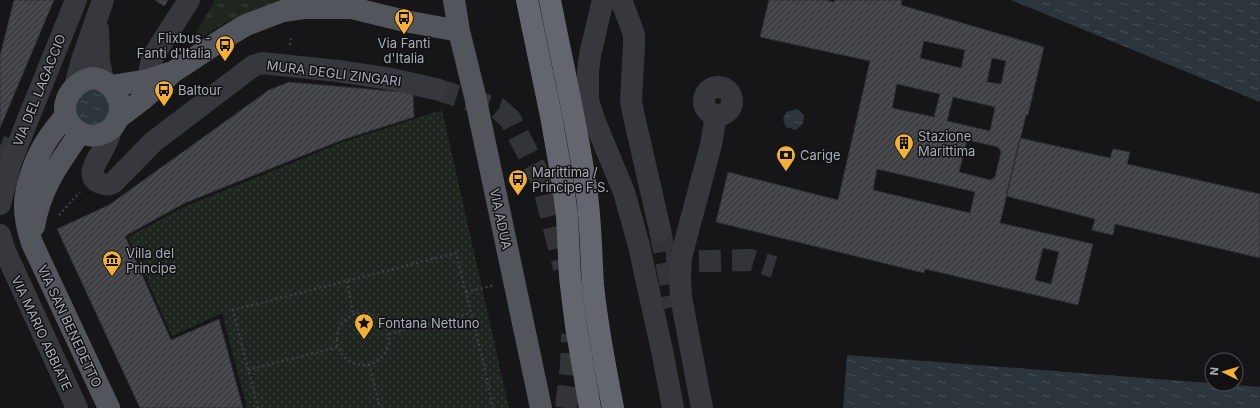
<svg xmlns="http://www.w3.org/2000/svg" width="1260" height="408" viewBox="0 0 1260 408" font-family="Inter,sans-serif">
  <style>
    .park { fill: url(#park-tufts) }
    .garden { fill: url(#garden-dots) }
    .water { fill: url(#water-ripples) }
    .building { fill: url(#building-hatch); stroke: #303034; fill-rule: evenodd }
    .lines { fill: none; stroke-linecap: round; stroke-linejoin: round }
    .minor-tunnel { stroke: #333438; stroke-width: 22; stroke-dasharray: 22 11; stroke-linecap: butt }
    .path { stroke: #3d3f44; stroke-width: 2.5; stroke-dasharray: 2 3; stroke-linecap: butt }
    .minor { stroke: #37383d; stroke-width: 22 }
    .major { stroke: #53555c; stroke-width: 22 }
    .highway { stroke: #63666e; stroke-width: 22 }
    .highway-bridge { stroke: #63666e; stroke-width: 22 }
    .labels { text-anchor: middle; dominant-baseline: central; stroke-width: 3; stroke-linejoin: round; paint-order: stroke }
    .poi-label { font-size: 13px; fill: #a8adb8; stroke: #111113; text-anchor: start }
    .street-label { font-size: 13px; fill: #a8adb8; stroke: #111113 }
  </style>
  <defs>
    <pattern id="park-tufts" width="24" height="20" patternUnits="userSpaceOnUse"><rect width="24" height="20" fill="#1e261f"/><path d="M3 7l-1-3M5 7V3M7 7l1-3M15 17l-1-3M17 17v-4M19 17l1-3" fill="none" stroke="#3c433d"/></pattern>
    <pattern id="garden-dots" width="8" height="8" patternUnits="userSpaceOnUse"><rect width="8" height="8" fill="#1e261f"/><path d="M2 2h.1M6 6h.1" fill="none" stroke="#3c433d" stroke-width="1.8" stroke-linecap="round"/></pattern>
    <pattern id="water-ripples" width="26" height="14" patternUnits="userSpaceOnUse"><rect width="26" height="14" fill="#2c353c"/><path d="M2 4q2-2 4 0t4 0M15 11q2-2 4 0t4 0" fill="none" stroke="#485056"/></pattern>
    <pattern id="building-hatch" width="6" height="6" patternUnits="userSpaceOnUse"><rect width="6" height="6" fill="#404145"/><path d="M-1 1l2-2M0 6l6-6M5 7l2-2" fill="none" stroke="#595a5e"/></pattern>
  </defs>
  <rect width="100%" height="100%" fill="#161618"/>
  <path class="park" d="M 215,0 L 280,0 L 280,1 L 224,23 L 197,40 L 197,31 Z"/>
  <path class="garden" d="M 442,110 L 509,408 L 247,408 L 222,313 L 172,336 L 128,237 L 184,207 L 343,142 Z"/>
  <path class="water" d="M 1011,0 L 1260,0 L 1260,102 Z
    M 92,88 L 103,92 L 111,109 L 105,121 L 94,127 L 76,120 L 73,102 Z
    M 797,109 L 804,115 L 803,123 L 796,130 L 786,127 L 783,120 L 786,112 Z
    M 847,355 L 1260,387 L 1260,408 L 843,408 Z"/>
  <path class="building" d="M 14,0 L 54,0 L 0,128 L 0,56 Z
    M 155,0 L 168,0 L 164,6 Z
    M 769,0 L 826,0 L 834,2 L 835,0 L 902,0 L 901,5 L 1044,47 L 1028,115 L 1026,115 L 1000,223 L 1093,244 L 1078,305 L 925,269 L 924,273 L 716,222 L 728,172 L 838,200 L 870,61 L 760,37 ZM 924,41 L 965,50 L 961,68 L 920,58 ZM 992,58 L 1006,61 L 1001,84 L 987,82 ZM 897,84 L 940,94 L 934,117 L 892,108 ZM 953,97 L 995,107 L 990,131 L 947,121 ZM 967,140 L 998,147 L 1001,152 L 995,177 L 990,180 L 959,172 ZM 877,169 L 975,192 L 970,213 L 873,190 ZM 1043,248 L 1059,252 L 1051,284 L 1035,280 Z
    M 289,82 L 413,93 L 414,117 L 342,140 L 185,203 L 125,236 L 171,340 L 219,319 L 243,408 L 140,408 L 57,229 L 109,205 L 269,90 Z
    M 1020,138 L 1110,158 L 1113,149 L 1130,152 L 1127,164 L 1260,194 L 1260,258 L 1115,224 L 1113,235 L 1092,230 L 1095,219 L 1006,196 Z"/>
  <g class="lines">
    <path class="minor-tunnel" d="M 436,89 L 499,109 L 510,119 L 542,181 L 564,268
      M 0,146 L 23,156
      M 660,230 L 675,307
      M 666,262 L 751,260 L 774,267
      M 566,408 L 571,366 L 572,334"/>
    <path class="path" d="M 290,45 L 291,38
      M 59,215 L 80,192
      M 347,281 L 353,314
      M 466,292 L 494,285
      M337 339a26 26 0 1 1 52 0a26 26 0 1 1-52 0Z
      M 389,334 L 471,313
      M 369,364 L 380,408
      M 248,370 L 338,347
      M 258,408 L 233,310 L 456,253 L 483,361 L 493,408"/>
    <path class="minor" d="M 603,0 L 590,55 L 588,71 L 588,100 L 595,122 L 624,192 L 631,217 L 639,246 L 663,355 L 673,408
      M 621,0 L 631,26 L 634,35 L 634,45 L 631,100 L 633,112 L 660,230
      M 98,29 L 99,61 L 103,80
      M 148,80 L 152,58 L 189,0
      M 75,86 L 82,60 L 103,0
      M704 101a14 14 0 1 1 28 0a14 14 0 1 1-28 0Z
      M 113,126 C 110,133 107,142 103,149 C 99,158 85,174 98,182 C 103,185 109,185 113,183 L 153,142 L 253,66 L 262,63 L 338,71 L 391,79 L 436,89
      M 0,204 L 10,164 L 76,0
      M 0,235 L 5,251 L 77,408
      M 702,408 L 681,297 L 680,277 L 681,257 L 711,145 L 716,115"/>
    <path class="major" d="M 454,0 L 459,31 L 475,96 L 541,408
      M 92,78 C 111,79 125,100 118,118 C 111,136 89,141 75,129 C 54,111 69,83 92,78 Z
      M 111,86 L 148,80 L 169,73
      M 66,115 C 59,124 50,134 44,145 C 35,160 24,189 25,207 C 25,219 28,231 32,243 L 109,408
      M 118,118 L 142,100 L 173,72 L 226,37 L 246,25 L 283,11 L 304,8 L 352,8 L 405,21 L 459,31
      M 34,226 C 41,187 58,165 80,133"/>
    <path class="highway" d="M 550,0 C 562,63 577,125 586,188 C 591,220 591,253 593,285 C 597,326 605,367 613,408"/>
    <path class="highway-bridge" d="M 527,0 L 551,116 L 562,178 L 567,216 L 570,277 L 576,326 L 590,408"/>
  </g>
  <defs>
    <symbol id="bus-pin" viewBox="-11 -11 22 30"><path d="M0 17L-7.5 6A9.5 9.5 0 1 1 7.5 6Z" fill="#f2b134" stroke="#111113"/><path d="M-5-6H5V4H4V6H2V4H-2V6H-4V4H-5ZM-3.5-4V0h7V-4ZM-3.5 1.2v1.5H-2V1.2ZM2 1.2v1.5H3.5V1.2Z" fill="#111"/></symbol>
    <symbol id="building-pin" viewBox="-11 -11 22 30"><path d="M0 17L-7.5 6A9.5 9.5 0 1 1 7.5 6Z" fill="#f2b134" stroke="#111113"/><path d="M-4-6H4V6H1V3H-1V6H-4ZM-2.5-4.3h1.7v1.8h-1.7ZM.8-4.3h1.7v1.8H.8ZM-2.5-1h1.7V.8h-1.7ZM.8-1h1.7V.8H.8Z" fill="#111"/></symbol>
    <symbol id="bank-pin" viewBox="-11 -11 22 30"><path d="M0 17L-7.5 6A9.5 9.5 0 1 1 7.5 6Z" fill="#f2b134" stroke="#111113"/><path d="M-6-4H6V4H-6ZM0-2.3a2.3 2.3 0 1 0 0 4.6a2.3 2.3 0 1 0 0-4.6Z" fill="#111"/></symbol>
    <symbol id="museum-pin" viewBox="-11 -11 22 30"><path d="M0 17L-7.5 6A9.5 9.5 0 1 1 7.5 6Z" fill="#f2b134" stroke="#111113"/><path d="M0-6L6-3V-2H-6V-3ZM-5-1h2V3h-2ZM-1-1h2V3h-2ZM3-1h2V3H3ZM-6 4H6V6H-6Z" fill="#111"/></symbol>
    <symbol id="sight-pin" viewBox="-11 -11 22 30"><path d="M0 17L-7.5 6A9.5 9.5 0 1 1 7.5 6Z" fill="#f2b134" stroke="#111113"/><path d="M0-6L1.8-2.2L6-1.7L2.9 1.2L3.7 5.4L0 3.3L-3.7 5.4L-2.9 1.2L-6-1.7L-1.8-2.2Z" fill="#111"/></symbol>
  </defs>
  <g fill-rule="evenodd">
    <use href="#bus-pin" x="393" y="7" width="22" height="30"/>
    <use href="#bus-pin" x="214" y="34" width="22" height="30"/>
    <use href="#bus-pin" x="153" y="79" width="22" height="30"/>
    <use href="#building-pin" x="893" y="132" width="22" height="30"/>
    <use href="#bank-pin" x="775" y="144" width="22" height="30"/>
    <use href="#bus-pin" x="507" y="168" width="22" height="30"/>
    <use href="#museum-pin" x="101" y="249" width="22" height="30"/>
    <use href="#sight-pin" x="353" y="312" width="22" height="30"/>
  </g>
  <g class="labels">
    <g class="poi-label">
      <text x="211" y="38" text-anchor="end">Flixbus -<tspan x="211" dy="15">Fanti d'Italia</tspan></text>
      <text x="404" y="43" text-anchor="middle">Via Fanti<tspan x="404" dy="15">d'Italia</tspan></text>
      <text x="178" y="90">Baltour</text>
      <text x="918" y="136">Stazione<tspan x="918" dy="15">Marittima</tspan></text>
      <text x="800" y="155">Carige</text>
      <text x="532" y="172">Marittima /<tspan x="532" dy="15">Principe F.S.</tspan></text>
      <text x="126" y="253">Villa del<tspan x="126" dy="15">Principe</tspan></text>
      <text x="378" y="323">Fontana Nettuno</text>
    </g>
    <g class="street-label">
      <text transform="translate(334 73) rotate(7)">MURA DEGLI ZINGARI</text>
      <text transform="translate(39 90) rotate(-68)">VIA DEL LAGACCIO</text>
      <text transform="translate(501 219) rotate(78)">VIA ADUA</text>
      <text transform="translate(70 326) rotate(65)">VIA SAN BENEDETTO</text>
      <text transform="translate(42 333) rotate(65)">VIA MARIO ABBIATE</text>
    </g>
  </g>
  <g transform="translate(1224 372) rotate(275)"><circle r="19" fill="#111113" stroke="#4d4f55"/>
  <path d="M0-3L7 15L0 10L-7 15Z" fill="#f2b134"/>
  <text y="-6" font-size="11" font-weight="bold" text-anchor="middle" fill="#a8adb8">N</text>
  </g>
</svg>
